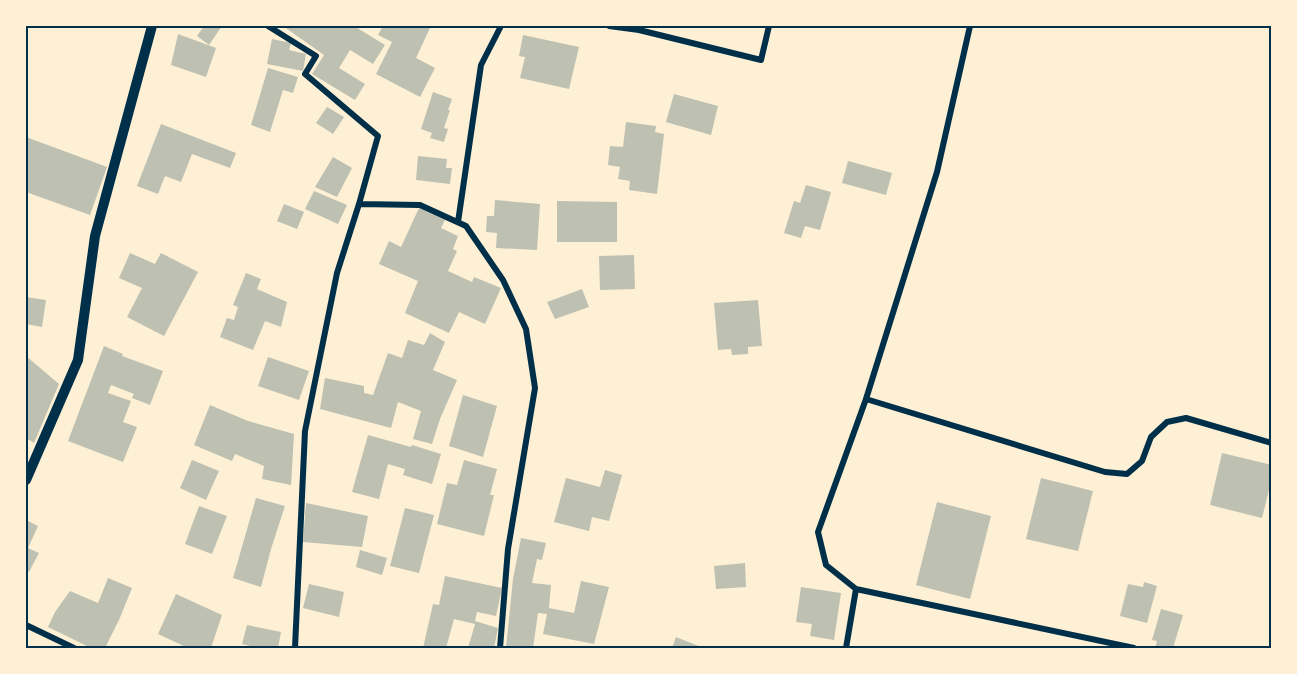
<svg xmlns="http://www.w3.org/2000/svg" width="1297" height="674" viewBox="0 0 1297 674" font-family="Montserrat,sans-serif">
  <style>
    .building { fill: #bec0b2 }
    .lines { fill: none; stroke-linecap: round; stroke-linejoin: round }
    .minor { stroke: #003049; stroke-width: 6 }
    .tertiary { stroke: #003049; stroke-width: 10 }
    .neatline { fill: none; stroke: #003049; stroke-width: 2 }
  </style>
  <rect width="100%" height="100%" fill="#fdf0d5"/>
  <path class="building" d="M 204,26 L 222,26 L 209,45 L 197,36 Z
    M 283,26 L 354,26 L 385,45 L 373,64 L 350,50 L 339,68 L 365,84 L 355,100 L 312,74 L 324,55 Z
    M 383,26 L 425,26 L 430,28 L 416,58 L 435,68 L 420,97 L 376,74 L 392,42 L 378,35 Z
    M 178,34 L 216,48 L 206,77 L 171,65 Z
    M 523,35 L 579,47 L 569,89 L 520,78 L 525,57 L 519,56 Z
    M 272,39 L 291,43 L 289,50 L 306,54 L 303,71 L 267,64 Z
    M 268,68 L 298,77 L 293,93 L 283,90 L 270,132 L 251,125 Z
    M 433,92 L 452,99 L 448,110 L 450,110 L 444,128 L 448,129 L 444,142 L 430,138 L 432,133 L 421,129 Z
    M 674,94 L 718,106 L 711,135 L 666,122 Z
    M 327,107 L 344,117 L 333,134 L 316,123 Z
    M 626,122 L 656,126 L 655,132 L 664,134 L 657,194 L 629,190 L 630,181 L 618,179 L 620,167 L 608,165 L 610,146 L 623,147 Z
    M 161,124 L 236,153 L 230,168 L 192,154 L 181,182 L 165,176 L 158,194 L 137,186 Z
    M 26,137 L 107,167 L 90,215 L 26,192 Z
    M 418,156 L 447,159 L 446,168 L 452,168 L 450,184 L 416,180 Z
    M 333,157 L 352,168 L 337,197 L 315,187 Z
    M 848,161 L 892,173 L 886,195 L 842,183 Z
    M 806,185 L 831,192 L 820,230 L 805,226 L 801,238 L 784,233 L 794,201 L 800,203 Z
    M 314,191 L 347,205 L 338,224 L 305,209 Z
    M 495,200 L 540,204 L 537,250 L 496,248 L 497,233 L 486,232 L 487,216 L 494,216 Z
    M 557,201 L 617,202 L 617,242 L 557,242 Z
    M 284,204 L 304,212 L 297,229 L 277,221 Z
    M 419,208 L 445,220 L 441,228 L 458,236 L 453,249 L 457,251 L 448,271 L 472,282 L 474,277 L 501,288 L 485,324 L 459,312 L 449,333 L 405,313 L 418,281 L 379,264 L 389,241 L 401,247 Z
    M 130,253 L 155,264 L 161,253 L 198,272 L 164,336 L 127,317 L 142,288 L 119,278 Z
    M 634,255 L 635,289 L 600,290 L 599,256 Z
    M 246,273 L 261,279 L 257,289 L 287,302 L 281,327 L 265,321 L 253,350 L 220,337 L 227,318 L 234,320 L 238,307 L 233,305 Z
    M 582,289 L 589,307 L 555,319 L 547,302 Z
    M 26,297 L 46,300 L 42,327 L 26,324 Z
    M 758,300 L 762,346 L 748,347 L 748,354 L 732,355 L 731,349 L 718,350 L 714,303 Z
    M 430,333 L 445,342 L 433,370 L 457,380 L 440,419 L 432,444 L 413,439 L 421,411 L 398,402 L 391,428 L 320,409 L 325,378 L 364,386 L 364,393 L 373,395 L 388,353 L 402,358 L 408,340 L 424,345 Z
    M 104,346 L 123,354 L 122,356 L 163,371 L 150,405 L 132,398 L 134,394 L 111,385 L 108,393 L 131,401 L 123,422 L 137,427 L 123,462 L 68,441 Z
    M 26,356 L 59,384 L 34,443 L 26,438 L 26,396 L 27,393 L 26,392 Z
    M 268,357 L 309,371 L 299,400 L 258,386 Z
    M 463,395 L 497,406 L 483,457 L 449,446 Z
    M 210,405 L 248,421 L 294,434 L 291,485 L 262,479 L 264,466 L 235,454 L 232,461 L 194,445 Z
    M 368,435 L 411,447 L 412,445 L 441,454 L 432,484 L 403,475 L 405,469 L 388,464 L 379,499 L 352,492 Z
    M 1222,453 L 1272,465 L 1272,478 L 1262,518 L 1210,505 Z
    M 192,460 L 219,471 L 206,500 L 180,488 Z
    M 464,460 L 497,469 L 490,495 L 494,495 L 484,536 L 437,524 L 447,483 L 457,485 Z
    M 605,470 L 622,475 L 609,521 L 592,517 L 589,531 L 554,522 L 566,478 L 600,487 Z
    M 1041,478 L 1093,491 L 1078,551 L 1026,539 Z
    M 256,498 L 285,506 L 271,549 L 261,587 L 233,578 Z
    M 937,502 L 991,516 L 970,599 L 916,585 Z
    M 306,503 L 368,516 L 362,547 L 303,542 Z
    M 199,506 L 227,516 L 212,554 L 185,544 Z
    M 405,508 L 434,515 L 419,573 L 390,566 Z
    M 26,520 L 38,526 L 28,548 L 39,553 L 29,572 L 26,570 Z
    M 521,538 L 546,543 L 542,560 L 537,559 L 532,583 L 551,585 L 549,608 L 574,613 L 581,581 L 609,587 L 594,644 L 543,634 L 547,614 L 538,613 L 533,648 L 506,648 L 513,579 Z
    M 360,550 L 387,558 L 382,575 L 356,567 Z
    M 745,563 L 746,587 L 716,589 L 714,566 Z
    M 445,576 L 502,588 L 496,616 L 477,612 L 475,621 L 498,628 L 494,648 L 468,648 L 475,624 L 454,619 L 446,648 L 423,648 L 433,604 L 439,605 Z
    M 108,578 L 132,588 L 119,620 L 105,648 L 91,648 L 48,627 L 55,612 L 70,591 L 98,603 Z
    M 1144,582 L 1157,586 L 1147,623 L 1120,616 L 1128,584 L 1143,587 Z
    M 309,584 L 344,592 L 339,617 L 303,608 Z
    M 801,587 L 841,593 L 834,640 L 810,636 L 812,624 L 796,622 Z
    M 176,594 L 222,615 L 211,648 L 188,648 L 158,634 Z
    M 1161,609 L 1183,615 L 1173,648 L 1155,648 L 1157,641 L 1152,640 Z
    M 247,625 L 281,632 L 278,648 L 258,648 L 242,644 Z
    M 676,637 L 701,647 L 701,648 L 672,648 Z"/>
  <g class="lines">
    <path class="minor" d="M 268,26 L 316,56 L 305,74 L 378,136 L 359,204 L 337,273 L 305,431 L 295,648
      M 609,26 L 639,30 L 761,60 L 769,26
      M 359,204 L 420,205 L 466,226 L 503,280 L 526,329 L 535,388 L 508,549 L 500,648
      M 458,222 L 481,65 L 501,26
      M 866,399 L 1105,472 L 1127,474 L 1142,461 L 1151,437 L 1167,422 L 1186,418 L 1272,443
      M 856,589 L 1134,648
      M 26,625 L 74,648
      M 846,648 L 856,589 L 826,565 L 818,532 L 866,399 L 937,172 L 970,26"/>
    <path class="tertiary" d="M 26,480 L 78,360 L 95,236 L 152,26"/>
  </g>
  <rect width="1297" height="674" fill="none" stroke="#fdf0d5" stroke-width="54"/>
  <rect x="27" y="27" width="1243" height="620" class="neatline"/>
</svg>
